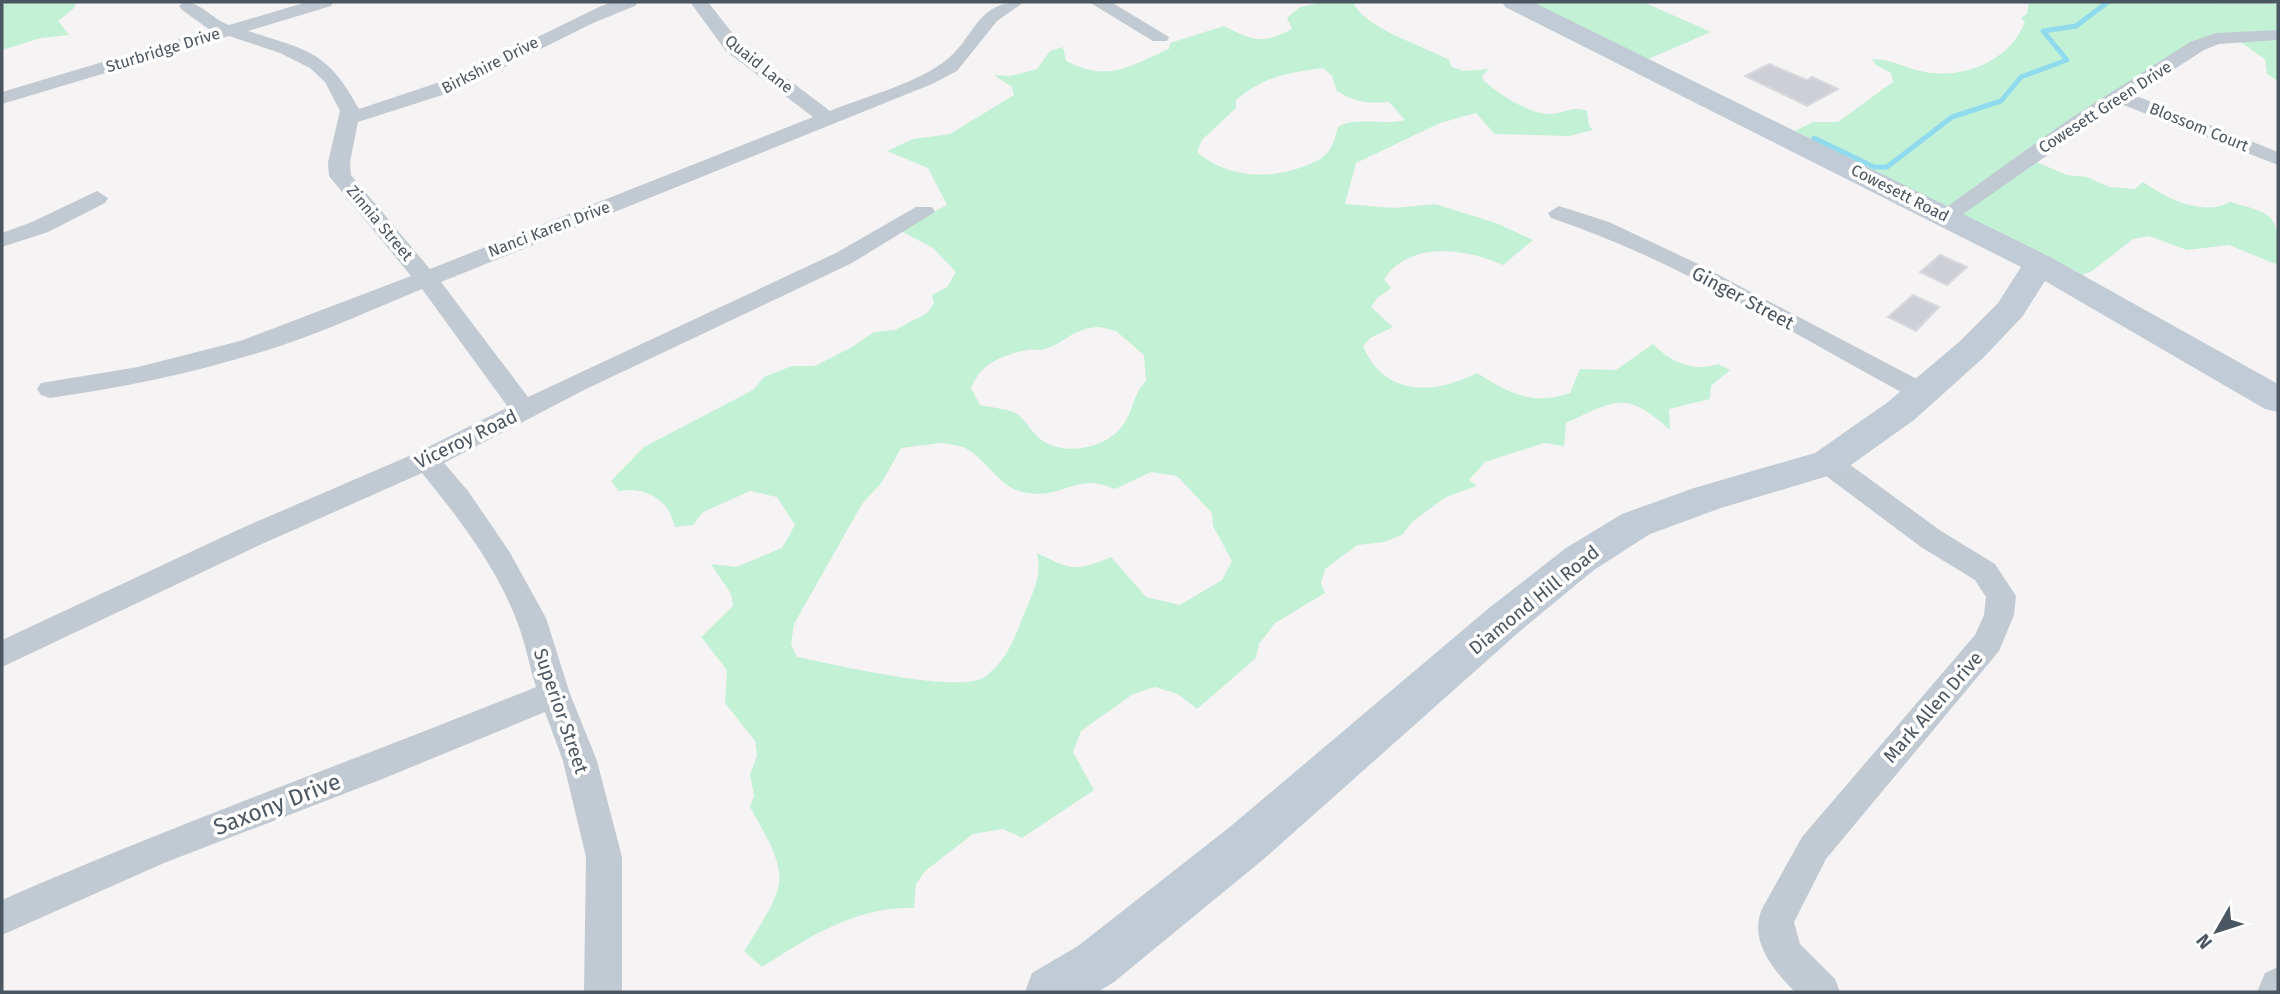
<svg xmlns="http://www.w3.org/2000/svg" width="2280" height="994" viewBox="0 0 2280 994" font-family="'Fira Sans',sans-serif">
  <style>
    .green { fill: #c3f1d5; fill-rule: evenodd }
    .lines { fill: none; stroke-linecap: round; stroke-linejoin: round }
    .stream { stroke: #90daee; stroke-width: 5 }
    .building { fill: #cdcfd5; stroke: #d7d9de; stroke-width: 2 }
    .street { fill: #c1cad2; fill-rule: evenodd }
    .secondary { fill: #c1cbd6; fill-rule: evenodd }
    .labels { text-anchor: middle; dominant-baseline: central; stroke-width: 7; stroke-linejoin: round; paint-order: stroke }
    .far-street-label { font-size: 16px; fill: #4a5661; stroke: #fff }
    .street-label { font-size: 19px; fill: #4a5661; stroke: #fff }
    .near-street-label { font-size: 23px; fill: #4a5661; stroke: #fff }
  </style>
  <rect width="100%" height="100%" fill="#f5f3f3"/>
  <path class="green" d="M 2,2 L 77,2 L 74,8 L 58,21 L 69,35 L 41,38 L 2,50 Z
    M 1325,2 L 1353,2 C 1363,28 1424,46 1449,60 L 1452,67 L 1464,71 L 1489,69 L 1482,76 L 1484,81 C 1499,94 1529,114 1549,114 C 1565,114 1571,105 1587,111 L 1589,126 L 1593,130 L 1569,136 L 1495,134 L 1476,113 L 1440,123 L 1356,163 L 1345,204 L 1394,208 L 1435,204 L 1496,223 L 1533,240 L 1503,265 C 1467,249 1410,240 1384,279 L 1391,288 L 1377,298 L 1371,307 L 1393,327 L 1370,338 L 1363,346 C 1385,397 1434,395 1477,373 C 1509,393 1531,406 1570,393 L 1580,369 L 1616,370 L 1653,344 C 1671,363 1694,372 1718,364 L 1730,370 L 1711,386 L 1710,399 L 1669,409 L 1670,430 C 1625,390 1617,400 1566,423 L 1564,446 L 1544,443 L 1485,462 L 1469,480 L 1477,486 L 1446,497 L 1412,522 L 1402,535 L 1384,542 L 1357,545 L 1325,569 L 1321,583 L 1325,593 L 1275,623 L 1259,644 L 1256,658 L 1197,709 L 1178,694 L 1155,687 L 1133,694 L 1081,731 L 1073,752 L 1094,790 L 1022,838 L 1003,829 L 973,834 L 925,871 L 916,884 L 914,908 C 856,906 809,937 762,967 L 744,951 C 788,881 792,881 750,807 L 754,796 L 750,774 L 757,756 L 755,741 L 725,703 L 727,670 L 701,637 L 733,606 L 731,594 L 711,564 L 736,567 L 782,548 L 795,525 L 777,497 L 750,491 L 703,512 L 693,525 L 675,527 C 669,499 645,486 619,491 L 611,481 L 644,447 L 753,390 L 764,377 L 792,366 L 815,366 L 854,346 L 874,332 L 895,330 L 927,313 L 934,303 L 932,295 L 947,287 L 956,272 L 933,248 L 899,230 L 947,205 L 928,168 L 887,151 L 913,139 L 950,134 L 1014,95 L 1012,87 L 994,75 L 1011,76 L 1037,69 L 1050,51 L 1063,47 L 1066,61 C 1109,83 1129,66 1169,49 L 1170,43 L 1224,26 C 1254,41 1261,45 1292,29 L 1287,18 L 1300,7 ZM 1323,68 L 1332,76 L 1337,91 C 1355,102 1368,104 1389,102 L 1405,120 C 1384,126 1356,116 1338,127 C 1335,138 1333,148 1324,156 C 1319,161 1312,163 1305,166 C 1269,180 1227,178 1197,152 L 1202,140 L 1236,108 L 1236,100 C 1265,76 1287,73 1323,68 ZM 1100,327 L 1116,331 L 1144,355 L 1146,381 C 1130,398 1134,415 1118,431 C 1100,450 1059,456 1039,438 C 1031,431 1025,419 1017,414 C 1008,408 990,408 980,405 L 971,388 C 980,364 1004,354 1028,350 C 1033,349 1040,351 1045,349 C 1068,342 1071,328 1100,327 ZM 941,443 C 948,444 956,445 963,447 C 984,456 999,487 1022,492 C 1064,501 1074,471 1115,489 L 1151,472 L 1177,476 L 1212,513 L 1213,526 L 1232,561 L 1222,580 L 1180,605 L 1146,597 L 1111,557 C 1075,572 1071,570 1037,553 C 1043,577 1031,596 1022,619 C 1014,641 1005,661 986,676 C 962,696 830,663 797,657 L 791,644 L 794,624 L 862,504 L 882,482 L 901,448 Z
    M 1511,2 L 1643,2 L 1711,32 L 1639,63 Z
    M 2029,2 L 2278,4 L 2278,81 L 2267,74 L 2265,59 L 2236,39 L 2214,40 L 2029,159 L 2067,175 L 2087,177 L 2109,187 L 2135,189 L 2143,182 C 2166,198 2203,217 2230,202 C 2278,215 2278,215 2278,265 L 2229,245 L 2187,250 L 2149,236 L 2133,239 L 2092,271 L 2069,280 L 1787,135 L 1813,122 L 1838,122 L 1893,82 L 1891,73 L 1876,65 L 1872,59 C 1892,59 1906,69 1925,72 C 1964,79 2010,61 2025,22 L 2021,18 L 2027,14 Z"/>
  <g class="lines">
    <path class="stream" d="M 1814,138 L 1874,167 L 1887,167 L 1952,117 L 2001,101 L 2021,77 L 2067,60 L 2043,31 L 2076,26 L 2108,2"/>
  </g>
  <path class="building" d="M 1769,64 L 1807,80 L 1812,77 L 1838,89 L 1807,106 L 1745,76 Z
    M 1940,255 L 1967,267 L 1947,285 L 1920,272 Z
    M 1913,295 L 1939,307 L 1916,331 L 1888,317 Z"/>
  <g class="lines">
    <path class="street" d="M 184,2 C 201,2 212,19 229,25 L 307,2 L 334,2 L 331,6 L 248,31 C 308,50 328,51 359,109 L 458,76 L 601,6 L 613,2 L 638,2 L 635,6 L 593,23 L 458,90 L 358,122 L 350,162 L 351,175 L 430,269 L 813,117 L 726,51 L 690,2 L 708,2 L 740,43 L 830,111 C 866,96 909,86 941,64 C 975,42 974,0 1024,2 L 997,21 L 957,71 L 932,84 L 441,282 L 528,397 L 836,253 L 916,207 L 932,207 L 935,212 L 852,263 L 584,390 L 444,463 L 468,491 L 509,551 L 546,618 L 570,694 L 597,761 L 622,857 L 622,992 L 584,992 L 586,857 L 563,761 L 545,712 L 385,778 L 164,863 L 2,935 L 2,900 C 177,823 358,759 536,687 C 529,665 525,641 516,619 C 496,566 457,516 422,473 L 262,544 L 2,667 L 2,640 L 242,528 L 416,453 L 508,407 L 422,289 C 376,308 330,329 283,345 C 207,370 129,387 50,398 L 41,395 L 37,389 L 41,383 L 138,367 L 240,341 L 411,276 L 329,176 L 328,162 L 340,111 L 325,82 L 310,68 L 280,53 L 229,36 L 2,104 L 2,92 L 210,30 L 182,10 L 179,6 Z
      M 1089,2 L 1111,2 L 1169,37 L 1167,41 L 1153,41 Z
      M 2278,30 L 2278,40 L 2219,44 L 2204,50 L 2134,95 L 2278,152 L 2278,165 L 2121,104 L 1953,221 L 1937,221 L 1934,216 L 2068,120 L 2190,42 L 2216,33 Z
      M 97,191 L 108,198 L 105,203 L 48,232 L 2,247 L 2,233 L 32,222 Z
      M 1559,206 L 1609,222 L 1696,263 L 1932,387 L 1936,393 L 1932,399 L 1923,402 L 1914,399 C 1796,336 1678,260 1551,218 L 1548,213 Z
      M 1828,453 L 1838,456 L 1941,531 L 1995,564 L 2016,596 L 2014,615 L 1999,651 L 1826,859 L 1794,922 L 1800,944 L 1835,979 L 1840,992 L 1795,992 C 1774,971 1748,940 1762,909 L 1802,837 L 1975,635 L 1984,615 L 1986,597 L 1975,580 L 1921,547 L 1818,470 L 1814,463 L 1818,456 Z
      M 2278,967 L 2278,992 L 2257,992 L 2265,973 Z"/>
    <path class="secondary" d="M 1502,2 L 1533,2 L 2050,257 L 2278,384 L 2278,412 L 2265,409 L 2045,281 L 2022,317 L 1983,358 L 1914,420 L 1841,472 L 1721,508 L 1650,534 L 1594,570 L 1519,632 L 1265,858 L 1114,982 L 1098,992 L 1025,992 L 1032,973 L 1078,946 L 1231,826 L 1489,608 L 1566,548 L 1622,514 L 1694,488 L 1815,453 L 1888,402 L 1959,342 L 1998,303 L 2021,267 L 1505,7 Z"/>
  </g>
  <g class="labels">
    <g class="far-street-label">
      <text transform="translate(163 50) rotate(-17)">Sturbridge Drive</text>
      <text transform="translate(759 64) rotate(39)">Quaid Lane</text>
      <text transform="translate(490 65) rotate(-27)">Birkshire Drive</text>
      <text transform="translate(2105 107) rotate(-33)">Cowesett Green Drive</text>
      <text transform="translate(2199 127) rotate(22)">Blossom Court</text>
      <text transform="translate(1900 193) rotate(27)">Cowesett Road</text>
      <text transform="translate(380 223) rotate(50)">Zinnia Street</text>
      <text transform="translate(549 229) rotate(-21)">Nanci Karen Drive</text>
    </g>
    <g class="street-label">
      <text transform="translate(1743 298) rotate(28)">Ginger Street</text>
      <text transform="translate(466 439) rotate(-26)">Viceroy Road</text>
      <text transform="translate(1534 600) rotate(-39)">Diamond Hill Road</text>
      <text transform="translate(1933 707) rotate(-49)">Mark Allen Drive</text>
      <text transform="translate(561 711) rotate(71)">Superior Street</text>
    </g>
    <g class="near-street-label">
      <text transform="translate(277 804) rotate(-21)">Saxony Drive</text>
    </g>
  </g>
  <rect width="2280" height="994" fill="none" stroke="#4a5661" stroke-width="7"/>
  <g transform="translate(2217 931) rotate(231)" stroke="#ffffff" stroke-width="5" paint-order="stroke">
  <path d="M0-5L12 26L0 18L-12 26Z" fill="#4a5661"/>
  <text y="-10" font-size="19" font-weight="bold" text-anchor="middle" fill="#4a5661">N</text>
  </g>
</svg>
